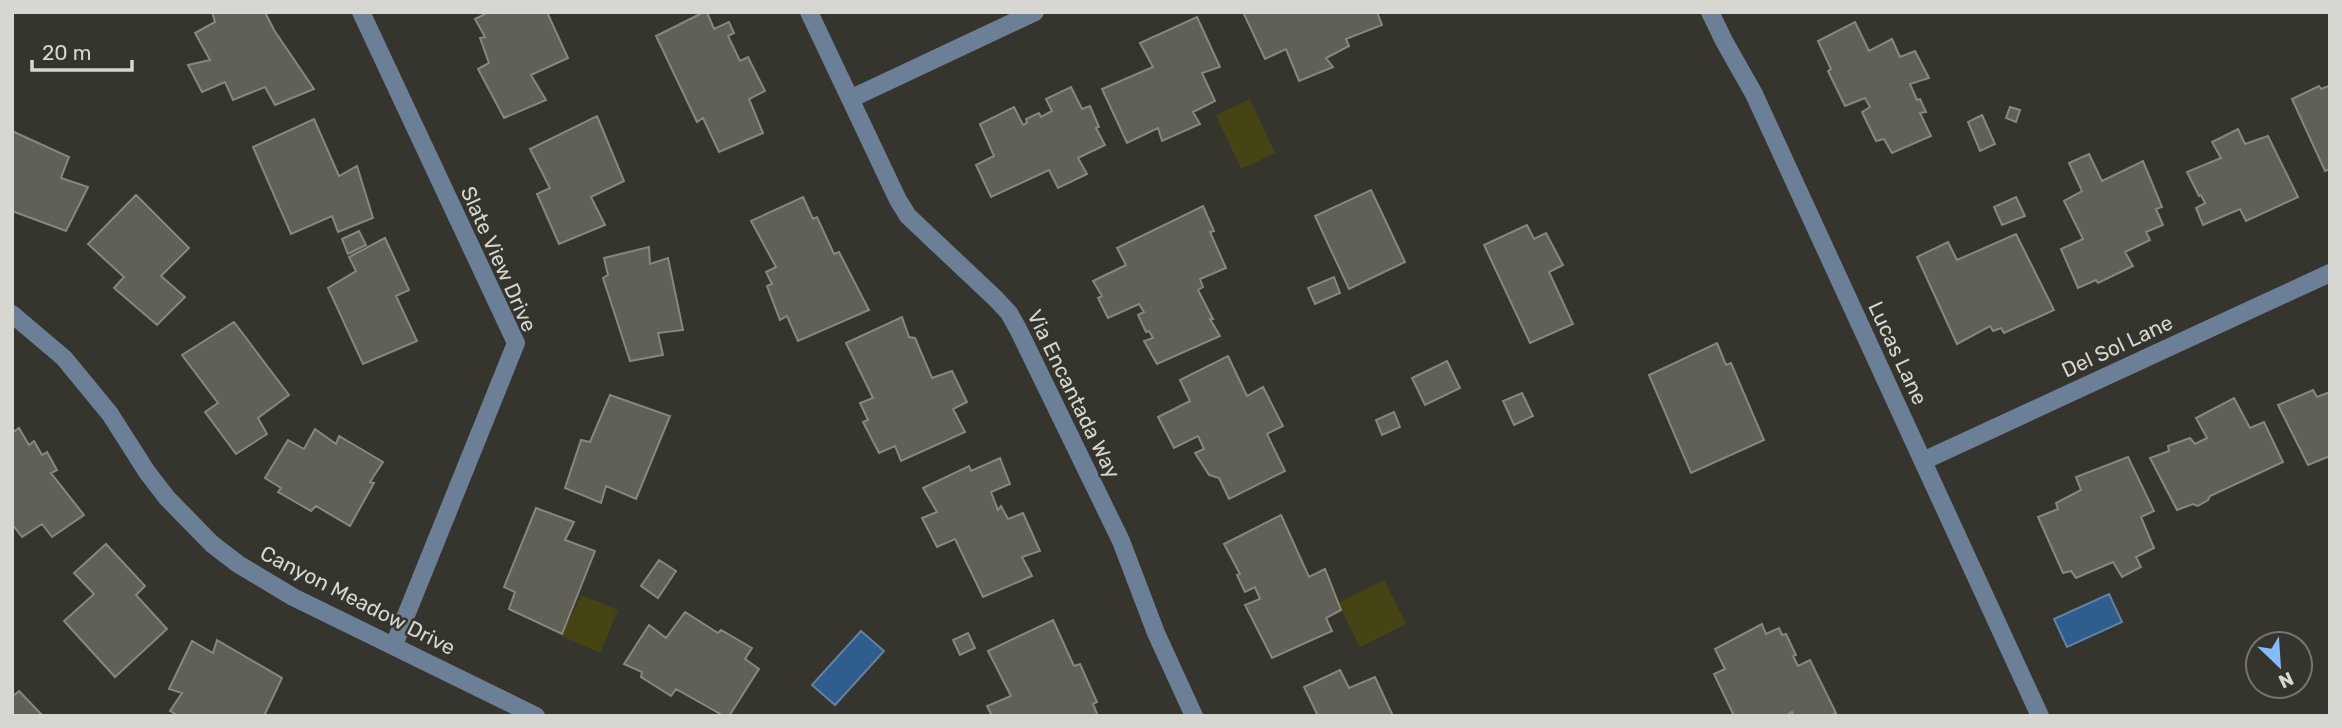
<svg xmlns="http://www.w3.org/2000/svg" width="2342" height="728" viewBox="0 0 2342 728" font-family="Rubik,sans-serif">
  <style>
    .green { fill: #464412 }
    .water { fill: #2e5d8e; stroke: #6182a2; stroke-width: 2 }
    .building { fill: #606057; stroke: #87877e; stroke-width: 2 }
    .lines { fill: none; stroke-linecap: round; stroke-linejoin: round }
    .minor { stroke: #6b7f96; stroke-width: 18 }
    .labels { text-anchor: middle; dominant-baseline: central; stroke-width: 5; stroke-linejoin: round; paint-order: stroke }
    .street-label { font-size: 21px; fill: #d7d7d2; stroke: #35352d }
  </style>
  <rect width="100%" height="100%" fill="#35352d"/>
  <path class="green" d="M 1250,99 L 1275,153 L 1241,169 L 1216,115 Z
    M 1384,580 L 1406,624 L 1360,647 L 1338,603 Z
    M 581,595 L 618,610 L 600,653 L 562,636 Z"/>
  <path class="water" d="M 2109,594 L 2122,622 L 2067,647 L 2054,619 Z
    M 861,631 L 884,651 L 835,705 L 812,685 Z"/>
  <path class="building" d="M 212,12 L 265,12 L 274,30 L 314,89 L 275,105 L 265,87 L 233,100 L 225,82 L 202,92 L 188,65 L 210,60 L 195,33 L 215,22 Z
    M 489,12 L 547,12 L 568,58 L 531,75 L 546,100 L 504,118 L 478,69 L 489,63 L 480,38 L 485,37 L 475,19 Z
    M 704,12 L 707,12 L 714,29 L 729,22 L 734,33 L 728,36 L 740,61 L 748,57 L 765,91 L 749,99 L 763,133 L 719,152 L 703,118 L 697,122 L 656,36 Z
    M 1243,12 L 1377,12 L 1382,25 L 1346,39 L 1349,46 L 1326,58 L 1333,67 L 1299,81 L 1286,49 L 1265,59 Z
    M 1197,17 L 1220,67 L 1202,73 L 1215,101 L 1193,112 L 1200,124 L 1162,141 L 1158,128 L 1127,143 L 1102,89 L 1153,67 L 1140,43 Z
    M 1855,22 L 1869,51 L 1892,39 L 1900,57 L 1915,51 L 1929,78 L 1910,84 L 1917,100 L 1920,99 L 1926,112 L 1920,113 L 1931,136 L 1892,153 L 1884,139 L 1876,141 L 1862,112 L 1870,107 L 1865,98 L 1845,106 L 1828,71 L 1831,69 L 1818,41 Z
    M 2330,83 L 2330,169 L 2325,171 L 2292,99 L 2319,86 L 2321,89 L 2329,86 Z
    M 1071,87 L 1082,109 L 1090,106 L 1099,127 L 1096,128 L 1105,145 L 1078,158 L 1087,174 L 1058,188 L 1049,170 L 991,197 L 976,165 L 994,156 L 980,124 L 1014,107 L 1023,125 L 1027,123 L 1026,119 L 1039,113 L 1041,117 L 1052,111 L 1046,99 Z
    M 2010,107 L 2020,110 L 2016,122 L 2006,118 Z
    M 1982,115 L 1995,144 L 1980,151 L 1968,122 Z
    M 597,116 L 624,181 L 591,197 L 605,225 L 559,244 L 537,194 L 550,188 L 530,149 Z
    M 314,119 L 339,176 L 357,166 L 373,218 L 338,232 L 332,216 L 291,234 L 253,147 Z
    M 2238,129 L 2245,144 L 2268,136 L 2298,197 L 2246,221 L 2240,209 L 2203,225 L 2196,208 L 2205,203 L 2201,195 L 2199,196 L 2187,172 L 2221,158 L 2212,142 Z
    M 12,131 L 69,157 L 61,178 L 88,187 L 66,231 L 12,211 Z
    M 2089,154 L 2102,181 L 2143,161 L 2162,207 L 2156,209 L 2163,225 L 2146,232 L 2150,240 L 2125,252 L 2133,266 L 2098,283 L 2096,280 L 2078,288 L 2061,249 L 2083,239 L 2064,201 L 2082,191 L 2069,163 Z
    M 1371,190 L 1405,262 L 1349,289 L 1315,216 Z
    M 136,195 L 189,248 L 161,276 L 185,297 L 157,325 L 114,288 L 124,277 L 88,244 Z
    M 803,197 L 813,219 L 817,217 L 834,254 L 839,252 L 869,310 L 798,341 L 787,316 L 780,320 L 767,286 L 772,284 L 766,272 L 776,267 L 751,221 Z
    M 2016,197 L 2025,216 L 2002,225 L 1994,207 Z
    M 1203,206 L 1214,231 L 1210,232 L 1226,268 L 1200,279 L 1203,287 L 1198,290 L 1213,319 L 1210,319 L 1220,336 L 1157,364 L 1144,341 L 1153,338 L 1149,331 L 1146,332 L 1138,315 L 1144,312 L 1139,304 L 1108,318 L 1098,298 L 1102,296 L 1093,281 L 1126,265 L 1117,248 Z
    M 1527,225 L 1534,239 L 1546,233 L 1563,265 L 1549,272 L 1573,324 L 1530,343 L 1484,245 Z
    M 359,231 L 366,245 L 348,254 L 342,239 Z
    M 2016,234 L 2054,310 L 2004,333 L 2001,328 L 1993,331 L 1990,326 L 1957,344 L 1917,257 L 1948,242 L 1957,260 Z
    M 385,238 L 409,290 L 396,296 L 417,341 L 363,364 L 328,288 L 356,271 L 349,257 Z
    M 649,247 L 650,264 L 668,258 L 683,330 L 658,333 L 663,355 L 630,361 L 603,278 L 608,275 L 604,258 Z
    M 1334,277 L 1340,293 L 1315,304 L 1308,288 Z
    M 902,317 L 909,337 L 915,338 L 932,378 L 952,371 L 967,402 L 953,409 L 965,432 L 901,461 L 895,446 L 879,453 L 863,422 L 868,420 L 860,403 L 873,398 L 846,343 Z
    M 234,322 L 289,395 L 258,418 L 267,434 L 236,454 L 205,412 L 218,403 L 182,355 Z
    M 1717,343 L 1726,365 L 1731,363 L 1764,440 L 1691,473 L 1649,375 Z
    M 1228,356 L 1247,396 L 1263,387 L 1283,426 L 1267,434 L 1285,471 L 1229,499 L 1219,478 L 1209,475 L 1195,453 L 1204,449 L 1198,436 L 1174,448 L 1158,417 L 1190,401 L 1180,380 Z
    M 1447,361 L 1460,388 L 1425,405 L 1412,378 Z
    M 2313,390 L 2317,397 L 2330,392 L 2330,456 L 2308,465 L 2278,405 Z
    M 1522,393 L 1533,416 L 1514,425 L 1503,401 Z
    M 610,395 L 670,416 L 636,499 L 606,486 L 601,503 L 565,488 L 581,440 L 590,442 Z
    M 2234,398 L 2250,428 L 2264,422 L 2283,462 L 2210,496 L 2208,500 L 2198,506 L 2193,504 L 2177,510 L 2150,458 L 2169,451 L 2168,446 L 2190,438 L 2195,444 L 2207,438 L 2196,418 Z
    M 1394,412 L 1400,427 L 1382,435 L 1376,420 Z
    M 19,428 L 29,445 L 34,441 L 42,455 L 47,452 L 57,470 L 51,473 L 84,515 L 52,537 L 42,524 L 22,537 L 12,524 L 12,433 Z
    M 315,429 L 336,444 L 339,436 L 383,462 L 370,482 L 374,483 L 350,526 L 316,506 L 311,511 L 278,492 L 281,488 L 265,478 L 288,440 L 304,449 Z
    M 2128,457 L 2154,511 L 2141,517 L 2154,548 L 2136,557 L 2141,567 L 2122,577 L 2113,562 L 2076,578 L 2071,571 L 2063,573 L 2038,517 L 2058,509 L 2056,503 L 2081,490 L 2076,477 Z
    M 1000,458 L 1010,484 L 991,492 L 998,510 L 1001,506 L 1008,519 L 1023,513 L 1040,551 L 1022,557 L 1032,576 L 983,597 L 955,539 L 937,547 L 922,518 L 937,512 L 923,488 L 969,466 L 971,471 Z
    M 536,508 L 574,522 L 565,540 L 595,551 L 562,634 L 509,609 L 515,592 L 504,587 Z
    M 1281,515 L 1309,577 L 1325,569 L 1341,610 L 1326,618 L 1332,631 L 1272,658 L 1245,605 L 1260,599 L 1255,587 L 1245,592 L 1237,575 L 1240,574 L 1224,544 Z
    M 106,544 L 145,586 L 136,595 L 167,629 L 115,677 L 64,621 L 94,594 L 74,573 Z
    M 659,560 L 676,571 L 658,598 L 641,586 Z
    M 685,612 L 718,633 L 721,630 L 752,648 L 745,659 L 759,669 L 729,716 L 724,716 L 676,689 L 671,696 L 641,677 L 642,672 L 624,664 L 649,625 L 666,638 Z
    M 1053,620 L 1074,666 L 1080,664 L 1097,702 L 1093,704 L 1098,716 L 992,716 L 987,706 L 1011,696 L 988,651 Z
    M 1762,624 L 1766,634 L 1779,628 L 1782,635 L 1786,634 L 1796,655 L 1793,656 L 1798,666 L 1810,660 L 1836,713 L 1830,716 L 1794,716 L 1792,712 L 1786,716 L 1734,716 L 1714,674 L 1725,669 L 1715,649 Z
    M 968,633 L 975,648 L 960,655 L 953,640 Z
    M 217,640 L 282,678 L 264,716 L 179,716 L 170,711 L 182,693 L 169,689 L 192,641 L 213,653 Z
    M 1340,670 L 1349,688 L 1375,677 L 1393,716 L 1318,716 L 1304,687 Z
    M 19,691 L 43,716 L 12,716 L 12,697 Z"/>
  <g class="lines">
    <path class="minor" d="M 361,12 L 516,343 L 394,645
      M 809,12 L 898,200 L 908,216 L 996,299 L 1009,313 L 1018,329 L 1121,541 L 1156,633 L 1194,716
      M 1710,12 L 1724,41 L 1754,94 L 2040,716
      M 850,99 L 1035,12
      M 12,314 L 64,358 L 110,414 L 147,472 L 167,498 L 212,544 L 238,564 L 293,597 L 536,716
      M 1923,461 L 2330,273"/>
  </g>
  <g class="labels">
    <g class="street-label">
      <text transform="translate(499 259) rotate(66)">Slate View Drive</text>
      <text transform="translate(2117 346) rotate(-25)">Del Sol Lane</text>
      <text transform="translate(1898 353) rotate(65)">Lucas Lane</text>
      <text transform="translate(1074 394) rotate(64)">Via Encantada Way</text>
      <text transform="translate(358 600) rotate(27)">Canyon Meadow Drive</text>
    </g>
  </g>
  <rect width="2342" height="728" fill="none" stroke="#d7d7d2" stroke-width="28"/>
  <g transform="translate(2279 665) rotate(155)"><circle r="33" fill="#35352d" stroke="#76766f" stroke-width="2"/>
  <path d="M0-5L12 26L0 18L-12 26Z" fill="#82bcfa"/>
  <text y="-10" font-size="19" font-weight="bold" text-anchor="middle" fill="#d7d7d2">N</text>
  </g>
  <path d="M32 60v10h100v-10" fill="none" stroke="#d7d7d2" stroke-width="3.5"/>
  <text x="42" y="60" font-size="21" fill="#d7d7d2" stroke="#35352d" stroke-width="5" paint-order="stroke">20 m</text>
</svg>
